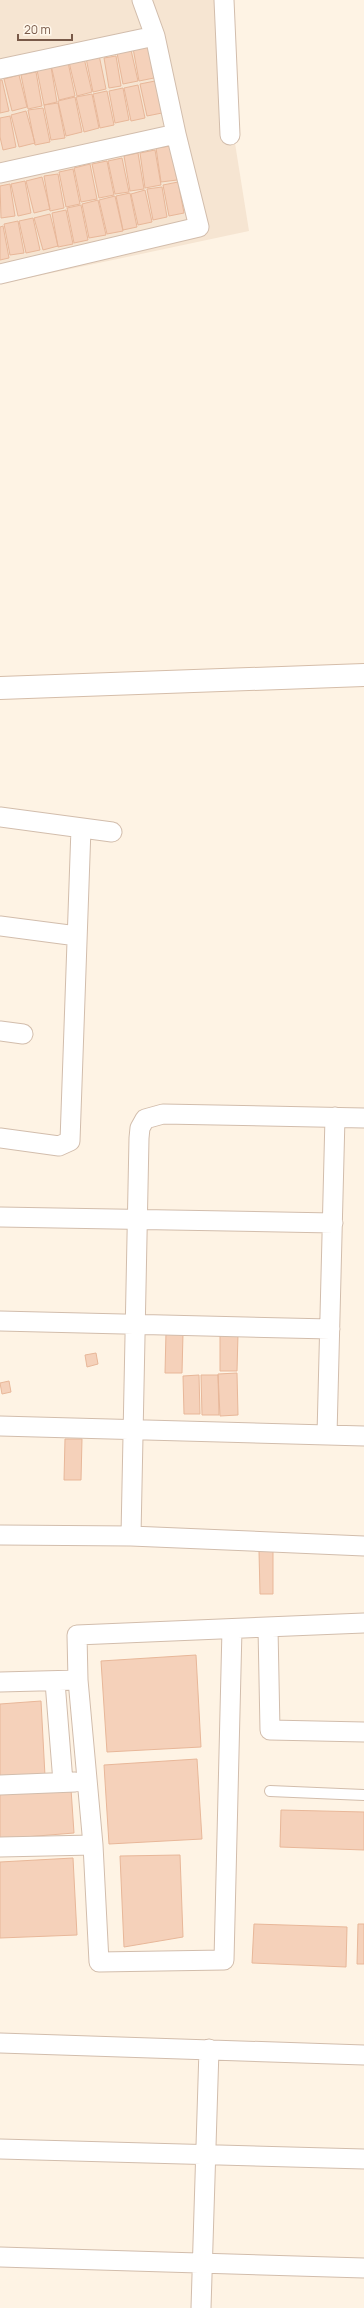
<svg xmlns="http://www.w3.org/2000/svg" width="364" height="2308" viewBox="0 0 364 2308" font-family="Manrope,sans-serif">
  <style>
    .residential { fill: #f6e5d2 }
    .building { fill: #f5d1ba; stroke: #e8b799 }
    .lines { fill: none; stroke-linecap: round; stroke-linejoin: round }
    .lane-casing { stroke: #d2bdac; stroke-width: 12 }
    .street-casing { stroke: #d2bdac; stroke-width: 21 }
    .secondary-casing { stroke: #d5bda9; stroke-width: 24 }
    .lane { stroke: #fff; stroke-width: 10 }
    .street { stroke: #fff; stroke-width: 19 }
    .secondary { stroke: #fff; stroke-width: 22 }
  </style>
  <rect width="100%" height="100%" fill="#fef3e4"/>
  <path class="residential" d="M 0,0 L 228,0 L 234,137 L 249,231 L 0,284 Z"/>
  <path class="building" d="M 148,45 L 154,78 L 139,81 L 133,48 Z
    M 131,50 L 138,81 L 123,84 L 117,53 Z
    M 99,55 L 106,89 L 93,92 L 86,58 Z
    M 116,56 L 121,86 L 109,88 L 104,58 Z
    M 84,58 L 92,92 L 77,96 L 69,62 Z
    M 68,62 L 75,96 L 59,100 L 51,65 Z
    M 51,67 L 57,102 L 44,105 L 37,70 Z
    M 36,72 L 42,106 L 28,109 L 21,75 Z
    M 19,75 L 27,107 L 12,111 L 4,79 Z
    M 0,80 L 2,80 L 9,111 L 0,113 Z
    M 155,81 L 162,113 L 147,116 L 140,84 Z
    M 138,85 L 145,118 L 131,121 L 124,88 Z
    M 123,88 L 129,120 L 115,123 L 109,91 Z
    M 107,91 L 114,125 L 100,128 L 93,94 Z
    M 92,94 L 99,128 L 84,132 L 76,97 Z
    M 75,97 L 82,132 L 66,136 L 58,101 Z
    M 58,103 L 65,138 L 51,140 L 44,105 Z
    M 43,108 L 50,142 L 35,145 L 28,110 Z
    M 26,111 L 35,143 L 19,147 L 11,115 Z
    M 10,116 L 16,147 L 3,150 L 0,137 L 0,118 Z
    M 171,146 L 177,180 L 161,182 L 156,148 Z
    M 155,150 L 161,185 L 145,188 L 140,153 Z
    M 138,153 L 144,189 L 130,191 L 124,156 Z
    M 122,158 L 129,192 L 115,194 L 108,161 Z
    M 107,161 L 114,195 L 99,198 L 92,164 Z
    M 90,164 L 97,199 L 81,202 L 74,168 Z
    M 73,169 L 80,204 L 66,207 L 59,172 Z
    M 58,174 L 64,208 L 50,211 L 44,176 Z
    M 42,177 L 50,209 L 34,213 L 26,181 Z
    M 25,181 L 31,213 L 18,216 L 11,184 Z
    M 178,182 L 184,213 L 169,216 L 163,185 Z
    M 10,184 L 15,216 L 1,218 L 0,186 Z
    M 162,187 L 167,217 L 153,220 L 147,189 Z
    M 145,190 L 152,222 L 138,225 L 131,194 Z
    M 130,193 L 137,227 L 123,230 L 116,196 Z
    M 115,196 L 123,231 L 107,234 L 99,200 Z
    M 98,200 L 106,235 L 89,238 L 82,204 Z
    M 81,205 L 88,240 L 74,243 L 67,208 Z
    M 66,210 L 73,244 L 58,247 L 52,213 Z
    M 50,214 L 58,246 L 43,250 L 34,218 Z
    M 33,218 L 40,250 L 26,253 L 19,221 Z
    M 18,221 L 24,253 L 10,255 L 4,224 Z
    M 3,226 L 9,258 L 0,260 L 0,227 Z
    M 166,1332 L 183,1333 L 182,1373 L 165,1373 Z
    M 220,1334 L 238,1334 L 237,1371 L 220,1371 Z
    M 96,1353 L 98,1364 L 87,1367 L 85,1355 Z
    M 237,1373 L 238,1415 L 220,1416 L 218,1374 Z
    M 199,1375 L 200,1414 L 184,1414 L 183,1376 Z
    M 201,1375 L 218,1375 L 219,1415 L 202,1415 Z
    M 9,1381 L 11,1392 L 2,1394 L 0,1383 Z
    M 65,1439 L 82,1439 L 81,1480 L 64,1480 Z
    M 259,1551 L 273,1551 L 273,1594 L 260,1594 Z
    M 196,1655 L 201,1747 L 107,1752 L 101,1661 Z
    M 41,1701 L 45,1776 L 0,1779 L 0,1704 Z
    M 197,1759 L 202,1839 L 109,1844 L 104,1765 Z
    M 71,1789 L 74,1833 L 0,1839 L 0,1794 Z
    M 281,1810 L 364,1812 L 364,1850 L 280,1847 Z
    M 180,1855 L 183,1937 L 124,1947 L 120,1856 Z
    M 73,1858 L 77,1935 L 0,1938 L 0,1862 Z
    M 254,1924 L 347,1927 L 346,1967 L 252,1963 Z
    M 358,1924 L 364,1924 L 364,1964 L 357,1964 Z"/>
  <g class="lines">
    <defs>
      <path id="lane" d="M 270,1791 L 364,1795"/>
      <path id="street" d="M 142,0 L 155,36
        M 224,0 L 230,135
        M 0,69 L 155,36 L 176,134 L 0,173
        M 0,274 L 199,227 L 176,134
        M 0,817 L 112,832
        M 0,926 L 77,936
        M 0,1031 L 23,1034
        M 0,1138 L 59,1146 L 70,1141 L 81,828
        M 0,1217 L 333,1223
        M 0,1321 L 330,1329
        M 0,1426 L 364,1436
        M 327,1435 L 335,1117
        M 0,1535 L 131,1536 L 364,1546
        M 131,1536 L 139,1138 L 140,1128 L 145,1119 L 163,1114 L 364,1118
        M 268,1628 L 270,1730 L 364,1732
        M 0,1682 L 78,1680 L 77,1635 L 364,1623
        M 55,1682 L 63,1782
        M 0,1785 L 75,1782
        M 93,1845 L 99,1962 L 224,1960 L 232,1629
        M 0,1847 L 93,1845 L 78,1680
        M 0,2043 L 364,2055
        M 0,2149 L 364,2159
        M 0,2257 L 364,2268
        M 201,2308 L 209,2049"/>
      <path id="secondary" d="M 0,688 L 364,675"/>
    </defs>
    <use href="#lane" class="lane-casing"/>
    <use href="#street" class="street-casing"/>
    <use href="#secondary" class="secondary-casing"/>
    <use href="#lane" class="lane"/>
    <use href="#street" class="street"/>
    <use href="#secondary" class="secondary"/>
  </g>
  <path d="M18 34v6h54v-6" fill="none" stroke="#785948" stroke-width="2"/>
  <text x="24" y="34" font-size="12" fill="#785948" stroke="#fff7eb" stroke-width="3" paint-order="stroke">20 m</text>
</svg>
